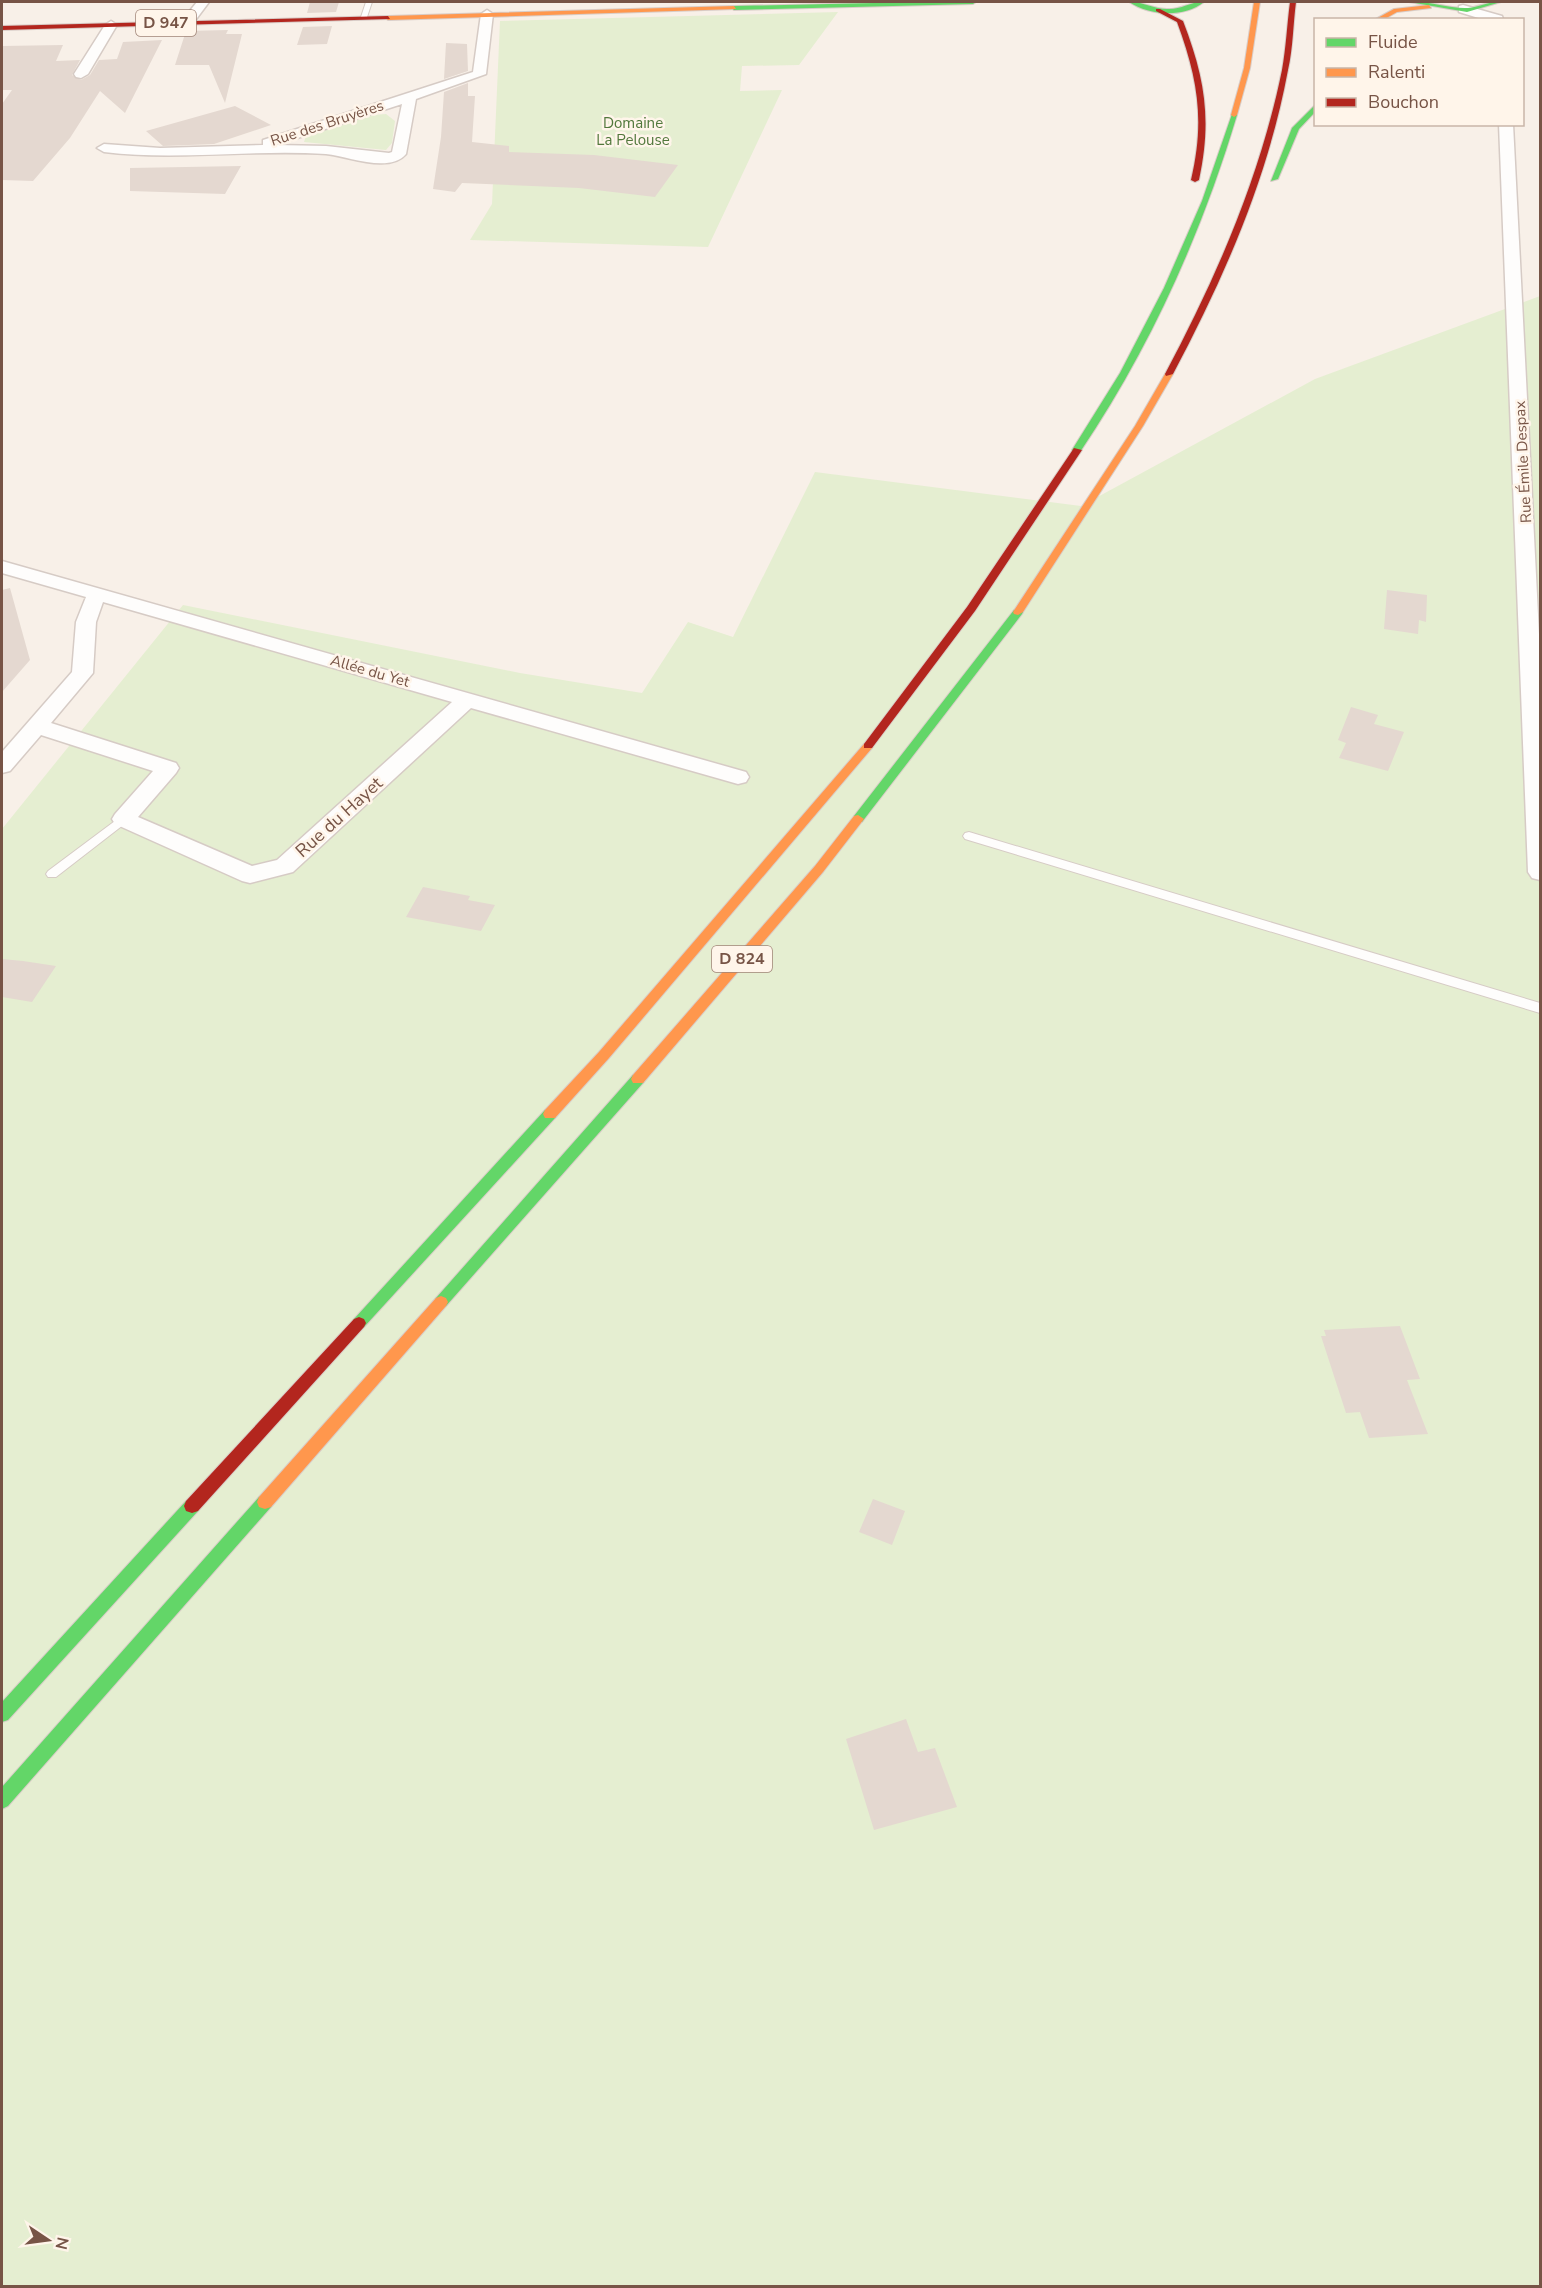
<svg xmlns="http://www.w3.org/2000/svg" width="1542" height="2288" viewBox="0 0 1542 2288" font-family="'Nunito Sans',sans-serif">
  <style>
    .green { fill: #e5eed1 }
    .building { fill: #e4d8d0 }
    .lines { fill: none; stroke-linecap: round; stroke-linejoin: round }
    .lane-casing { stroke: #d6cbc5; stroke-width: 2 }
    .street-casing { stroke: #d6cbc5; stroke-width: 3 }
    .fast-casing { stroke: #d9cdc8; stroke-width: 2 }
    .slow-casing { stroke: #d9cdc8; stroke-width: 2 }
    .jam-casing { stroke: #d9cdc8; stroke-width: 2 }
    .lane { fill: #fefdfc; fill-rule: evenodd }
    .street { fill: #fefdfc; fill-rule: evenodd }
    .fast { fill: #63d668; fill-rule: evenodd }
    .slow { fill: #ff974d; fill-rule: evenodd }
    .jam { fill: #b3261e; fill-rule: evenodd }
    .labels { text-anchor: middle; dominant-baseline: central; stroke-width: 5; stroke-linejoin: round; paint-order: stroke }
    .far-street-label { font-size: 15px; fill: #775446; stroke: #fff5ea }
    .far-park-label { font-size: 15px; fill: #52783c; stroke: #fff5ea }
    .shield { fill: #fff5ea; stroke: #a08477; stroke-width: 1.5 }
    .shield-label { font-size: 16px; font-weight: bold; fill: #775446 }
    .street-label { font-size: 18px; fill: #775446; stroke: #fff5ea }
  </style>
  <rect width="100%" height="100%" fill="#f8f0e8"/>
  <path class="green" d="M 838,12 L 799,65 L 742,66 L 740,91 L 782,90 L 708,247 L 470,240 L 492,204 L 500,21 Z
    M 386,114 L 395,121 L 392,143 L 386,150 L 304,142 L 306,136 L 373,115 Z
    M 1540,296 L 1540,2286 L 2,2286 L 2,829 L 183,605 L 520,673 L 642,693 L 688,622 L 733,637 L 815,472 L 1081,506 L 1315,379 Z"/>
  <path class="building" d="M 310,2 L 339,2 L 336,12 L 307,13 Z
    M 332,26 L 327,44 L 297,45 L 303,27 Z
    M 228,30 L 226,34 L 242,34 L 225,103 L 209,65 L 175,65 L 186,31 Z
    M 162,40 L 125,113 L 100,91 L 70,138 L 33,181 L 2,180 L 2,104 L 12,90 L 2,90 L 2,46 L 63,45 L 56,61 L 80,60 L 72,75 L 81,80 L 90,75 L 99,60 L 117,59 L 123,42 Z
    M 446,43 L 467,44 L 468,71 L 444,79 Z
    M 468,83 L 468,96 L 475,96 L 472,142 L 509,146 L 509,152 L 594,155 L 678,165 L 655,197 L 579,188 L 462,183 L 455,192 L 433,189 L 441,137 L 444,92 Z
    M 235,106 L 271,125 L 214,144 L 163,146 L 146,131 Z
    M 241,166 L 225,194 L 130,191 L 130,168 Z
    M 10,588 L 30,660 L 2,692 L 2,590 Z
    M 1387,590 L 1427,595 L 1426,622 L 1419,620 L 1418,634 L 1384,629 Z
    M 1351,707 L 1378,715 L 1374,724 L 1404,732 L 1388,771 L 1339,758 L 1346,743 L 1338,740 Z
    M 423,887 L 470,896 L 468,900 L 495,905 L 481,931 L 406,917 Z
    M 2,959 L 23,961 L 56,966 L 32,1002 L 2,997 Z
    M 1400,1326 L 1420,1379 L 1407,1380 L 1428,1434 L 1369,1438 L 1360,1412 L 1346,1413 L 1321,1336 L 1326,1336 L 1324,1330 Z
    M 873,1499 L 905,1511 L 892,1545 L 859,1532 Z
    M 906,1719 L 918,1752 L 935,1748 L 957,1807 L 874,1830 L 846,1739 Z"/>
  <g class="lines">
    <defs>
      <path id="lane" d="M 366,2 L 372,2 L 367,17 L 364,19 L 361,17 Z
        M 123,815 L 127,816 L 127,822 L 56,877 L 48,877 L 46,874 L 48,871 Z
        M 969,832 L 1540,1003 L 1540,1013 L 965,839 L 963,836 L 965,833 Z"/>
      <path id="street" d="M 197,2 L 209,2 L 191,26 L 181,26 L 180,23 Z
        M 1463,5 L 1502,16 L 1503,19 L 1485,20 L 1459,12 L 1459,6 Z
        M 487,10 L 493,14 L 486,74 L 416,99 L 406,154 C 389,174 348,156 326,154 C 252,149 178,161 104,152 L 97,148 L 104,144 L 160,148 L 263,145 L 263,140 L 473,72 L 481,14 ZM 402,104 L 392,152 L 389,153 L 326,146 L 276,145 Z
        M 111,21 L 117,25 L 88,74 L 81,78 L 76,77 L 74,74 L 105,25 Z
        M 1499,124 L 1513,124 L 1540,654 L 1540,880 L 1532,878 L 1528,872 Z
        M 2,561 L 746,772 L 749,777 L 746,782 L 738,784 L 471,708 L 293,872 L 250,883 L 242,881 L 115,824 L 112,819 L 115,814 L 153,771 L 41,735 L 10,771 L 2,773 L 2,752 L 72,672 L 76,622 L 86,597 L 2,573 ZM 103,602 L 452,702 L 277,860 L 252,866 L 138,817 L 176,773 L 179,768 L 176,763 L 51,723 L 93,673 L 96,622 Z"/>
      <path id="fast" d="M 918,2 L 976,2 L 973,4 L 734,10 L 731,8 L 734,6 Z
        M 1129,2 C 1141,1 1154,9 1167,9 C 1180,10 1192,1 1204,2 C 1184,18 1150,16 1129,2 Z
        M 1409,2 C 1428,0 1448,9 1468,8 C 1479,7 1489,1 1501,2 L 1467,12 Z
        M 1316,104 L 1316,111 L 1299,129 L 1278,179 L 1271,181 L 1292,128 Z
        M 1232,114 L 1237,115 C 1201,235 1150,348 1080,452 L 1074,452 L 1072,450 L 1120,373 L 1164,288 L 1202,201 Z
        M 1018,609 L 1023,612 L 1022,614 L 862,822 L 854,822 L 854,816 L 1014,610 Z
        M 638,1074 L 643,1075 L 645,1079 L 643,1083 L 446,1306 L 441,1308 L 436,1306 L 434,1302 L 436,1298 L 633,1075 Z
        M 550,1109 L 555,1110 L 557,1114 L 555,1118 L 364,1327 L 359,1329 L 354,1327 L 352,1323 L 354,1319 L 545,1110 Z
        M 265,1495 L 271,1497 L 273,1502 L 271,1507 L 8,1806 L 2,1809 L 2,1787 L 259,1497 Z
        M 192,1499 L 198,1501 L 200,1506 L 198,1511 L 8,1720 L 2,1722 L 2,1702 L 186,1501 Z"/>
      <path id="slow" d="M 1254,2 L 1260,2 L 1250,68 L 1237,115 L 1234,117 L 1231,115 L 1244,68 Z
        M 1429,5 L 1431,8 L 1397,12 L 1383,20 L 1374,20 L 1394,9 Z
        M 734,6 L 736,9 L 388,20 L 385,18 L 388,16 Z
        M 1169,371 L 1173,374 L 1143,426 L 1023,612 L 1018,615 L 1014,614 L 1013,612 L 1135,426 L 1165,374 Z
        M 868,742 L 873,746 L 872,748 L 609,1058 L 555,1118 L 545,1118 L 543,1114 L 545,1110 L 599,1052 L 864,744 Z
        M 858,815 L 864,819 L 823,872 L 643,1083 L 633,1083 L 631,1079 L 633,1075 L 815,866 L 854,816 Z
        M 441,1296 L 446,1298 L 448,1302 L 446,1306 L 271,1507 L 265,1509 L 259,1507 L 257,1502 L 259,1497 L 436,1298 Z"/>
      <path id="jam" d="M 1290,2 L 1296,2 C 1293,25 1293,48 1288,70 C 1268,178 1224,278 1173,374 L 1166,376 L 1165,374 C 1216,278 1260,178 1282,70 C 1286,48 1287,25 1290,2 Z
        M 1156,9 L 1160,9 L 1183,21 C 1205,78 1212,120 1199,180 L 1195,182 L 1191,180 C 1205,121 1198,79 1177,22 L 1156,11 Z
        M 388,16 L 390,19 L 2,30 L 2,26 Z
        M 1074,448 L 1082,450 L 975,611 L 872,748 L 864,748 L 864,744 L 967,607 Z
        M 359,1317 L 364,1319 L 366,1323 L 364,1327 L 198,1511 L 192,1513 L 186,1511 L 184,1506 L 186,1501 L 354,1319 Z"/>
    </defs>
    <use href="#lane" class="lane-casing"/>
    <use href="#street" class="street-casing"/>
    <use href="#fast" class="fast-casing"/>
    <use href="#slow" class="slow-casing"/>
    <use href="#jam" class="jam-casing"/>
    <use href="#lane" class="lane"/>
    <use href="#street" class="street"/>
    <use href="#fast" class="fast"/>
    <use href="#slow" class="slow"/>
    <use href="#jam" class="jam"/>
  </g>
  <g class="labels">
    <g class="far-street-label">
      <text transform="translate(327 123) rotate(-18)">Rue des Bruyères</text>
      <text transform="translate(1523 462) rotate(-93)">Rue Émile Despax</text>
      <text transform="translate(370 671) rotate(16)">Allée du Yet</text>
    </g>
    <g class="far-park-label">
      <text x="633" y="123">Domaine<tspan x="633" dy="17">La Pelouse</tspan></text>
    </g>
    <g class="shield">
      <rect x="136" y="10" width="60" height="26" rx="4.5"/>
      <rect x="712" y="946" width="60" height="26" rx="4.5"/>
    </g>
    <g class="shield-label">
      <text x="166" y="23">D 947</text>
      <text x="742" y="959">D 824</text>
    </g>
    <g class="street-label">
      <text transform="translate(339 817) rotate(-42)">Rue du Hayet</text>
    </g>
  </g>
  <rect width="1542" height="2288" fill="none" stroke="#775446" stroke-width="6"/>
  <rect x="1314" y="18" width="210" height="108" fill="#fff5ea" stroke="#c9b5a8" stroke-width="1.5"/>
  <rect x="1326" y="38" width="30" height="9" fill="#63d668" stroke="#c9b5a8" stroke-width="1.5"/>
  <text x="1368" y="48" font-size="18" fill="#775446">Fluide</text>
  <rect x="1326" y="68" width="30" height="9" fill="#ff974d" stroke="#c9b5a8" stroke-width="1.5"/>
  <text x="1368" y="78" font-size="18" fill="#775446">Ralenti</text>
  <rect x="1326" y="98" width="30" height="9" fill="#b3261e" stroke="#c9b5a8" stroke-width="1.5"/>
  <text x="1368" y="108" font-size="18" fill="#775446">Bouchon</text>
  <g transform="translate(48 2240) rotate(103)" stroke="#fff5ea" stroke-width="4.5" paint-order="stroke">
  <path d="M0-4.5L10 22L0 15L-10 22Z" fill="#775446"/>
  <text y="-9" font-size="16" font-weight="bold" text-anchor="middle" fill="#775446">N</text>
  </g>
</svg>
